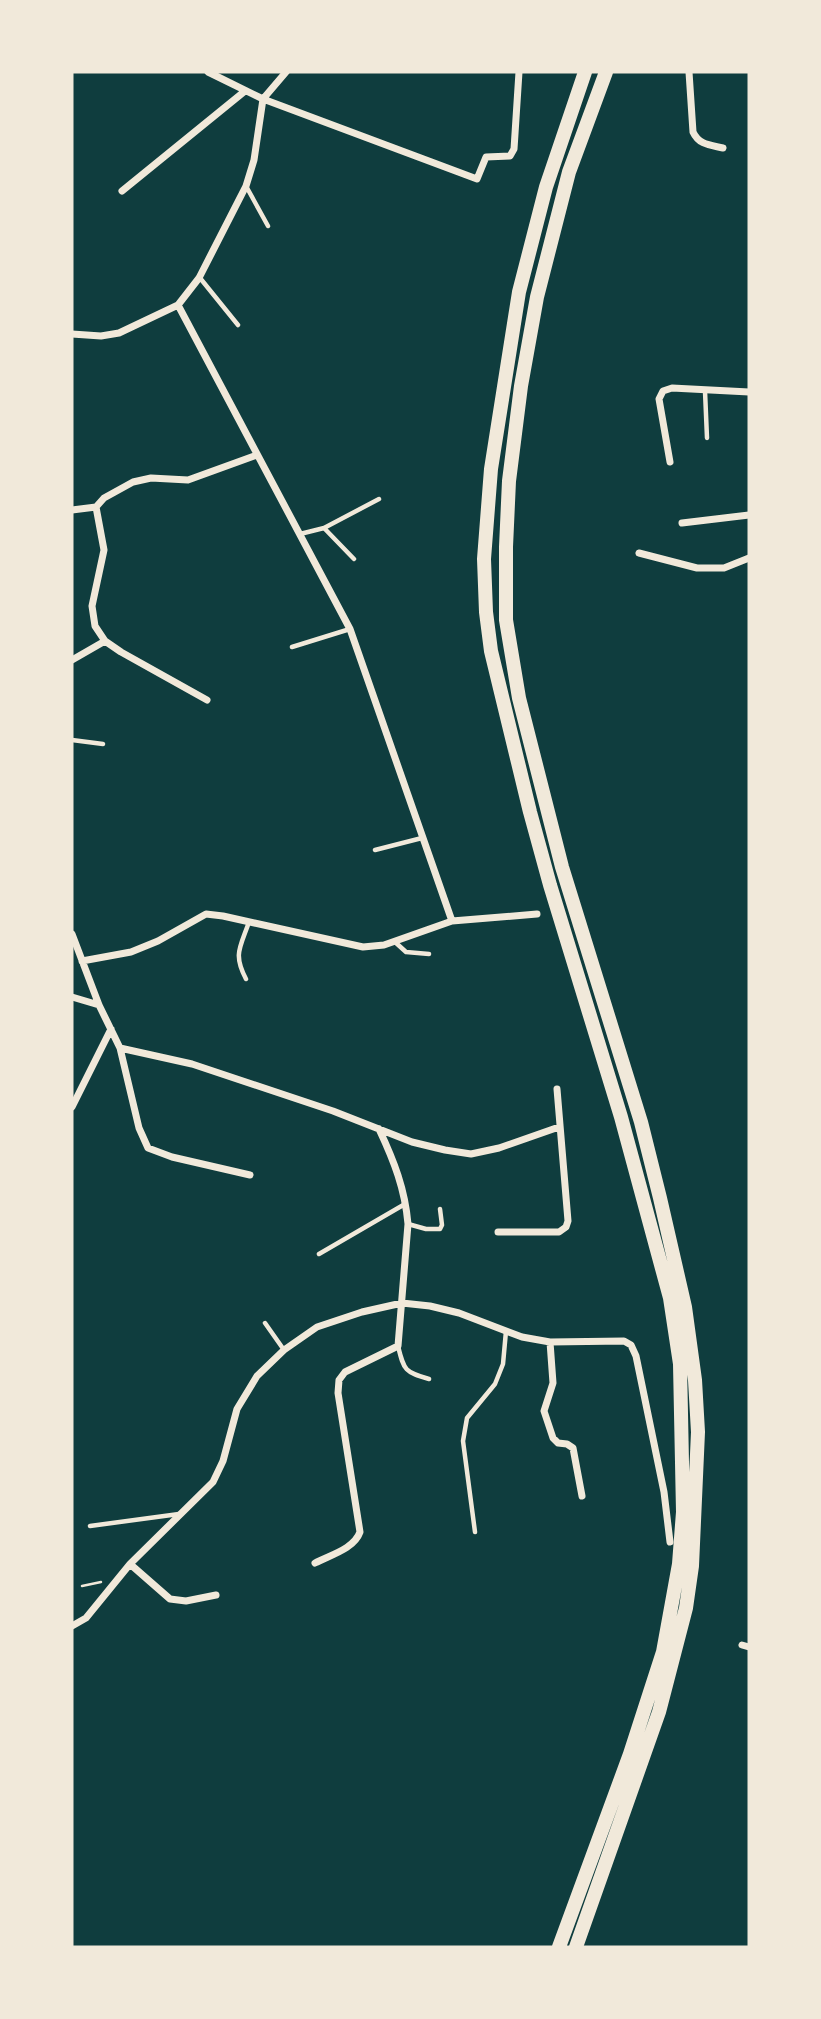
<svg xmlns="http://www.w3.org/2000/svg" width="821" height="2019" viewBox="0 0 821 2019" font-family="Arial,sans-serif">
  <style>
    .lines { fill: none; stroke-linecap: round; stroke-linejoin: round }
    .path { stroke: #f1e9da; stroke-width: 2.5 }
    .service { stroke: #f1e9da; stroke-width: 4.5 }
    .minor { stroke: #f1e9da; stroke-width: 7 }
    .trunk { stroke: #f1e9da; stroke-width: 14 }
  </style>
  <rect width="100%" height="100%" fill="#0f3d3e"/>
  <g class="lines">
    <path class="path" d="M 82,1586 L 101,1582"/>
    <path class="service" d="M 246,186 L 268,226
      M 200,278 L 238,325
      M 705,391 L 707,438
      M 324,528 L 354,559
      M 300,534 L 324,528 L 379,499
      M 292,647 L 350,629
      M 72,740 L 103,744
      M 375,850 L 422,838
      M 395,942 L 406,952 L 429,954
      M 246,979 C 233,954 240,948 249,922
      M 408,1224 L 426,1229 L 440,1229 L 442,1225 L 440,1209
      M 319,1254 L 405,1204
      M 265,1323 L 284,1350
      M 398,1346 C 404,1371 405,1372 429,1379
      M 90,1526 L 179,1514
      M 475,1532 L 463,1441 L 467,1418 L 495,1384 L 503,1364 L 506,1331"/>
    <path class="minor" d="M 208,72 L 263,99 L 477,179 L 486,157 L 510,156 L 514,149 L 519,72
      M 689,72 L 693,132 C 699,145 710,145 723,148
      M 122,191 L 245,91
      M 178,305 L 350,629 L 452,921
      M 72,334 L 101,336 L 119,333 L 178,305 L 199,278 L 246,186 L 254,160 L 263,99 L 286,72
      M 670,462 L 659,399 L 663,391 L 672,388 L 749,392
      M 72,510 L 96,507
      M 682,523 L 749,515
      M 639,553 L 697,568 L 724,568 L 749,558
      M 72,660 L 105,641
      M 207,700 L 121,652 L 105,641 L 95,626 L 92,606 L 104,550 L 96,507 L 104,498 L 133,482 L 151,478 L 188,480 L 257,455
      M 72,934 L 99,1005 L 120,1048 L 139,1128 L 148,1148 L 172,1157 L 250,1175
      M 82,961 L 131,952 L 158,941 L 206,914 L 223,916 L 363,947 L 384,945 L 452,921 L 537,914
      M 72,997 L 99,1005
      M 120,1048 L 192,1064 L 333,1111 L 412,1142 L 445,1150 L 471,1154 L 499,1148 L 559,1127
      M 72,1107 L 111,1029
      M 498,1232 L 559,1232 L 566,1227 L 568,1221 L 557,1089
      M 550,1342 L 553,1383 L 544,1411 L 553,1438 L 558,1443 L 567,1444 L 573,1448 L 582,1496
      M 315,1563 C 330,1555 354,1549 360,1532 L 338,1393 L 339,1380 L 345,1372 L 398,1346 L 408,1224 C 405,1189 394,1161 379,1129
      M 130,1564 L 170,1599 L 186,1601 L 216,1595
      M 72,1626 L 86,1618 L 130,1564 L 213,1482 L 223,1461 L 237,1409 L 257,1376 L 284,1350 L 317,1327 L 362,1312 L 402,1303 L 430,1306 L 459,1313 L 522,1337 L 550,1342 L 624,1341 L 631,1345 L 636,1356 L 664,1492 L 670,1542
      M 742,1645 L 749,1647"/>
    <path class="trunk" d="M 559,1947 L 630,1754 L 663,1652 L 679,1564 L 683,1512 L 680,1364 L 670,1298 L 621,1117 L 550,885 L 530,812 L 491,651 L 486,612 L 484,559 L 491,469 L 519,292 L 546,187 L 585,72
      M 576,1947 L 659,1712 L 686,1608 L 692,1566 L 698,1432 L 695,1380 L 685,1307 L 660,1198 L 641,1122 L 562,867 L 519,698 L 506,620 L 506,547 L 509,481 L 521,386 L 537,297 L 569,172 L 606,72"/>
  </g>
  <rect width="821" height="2019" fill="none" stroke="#f1e9da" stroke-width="147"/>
</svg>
